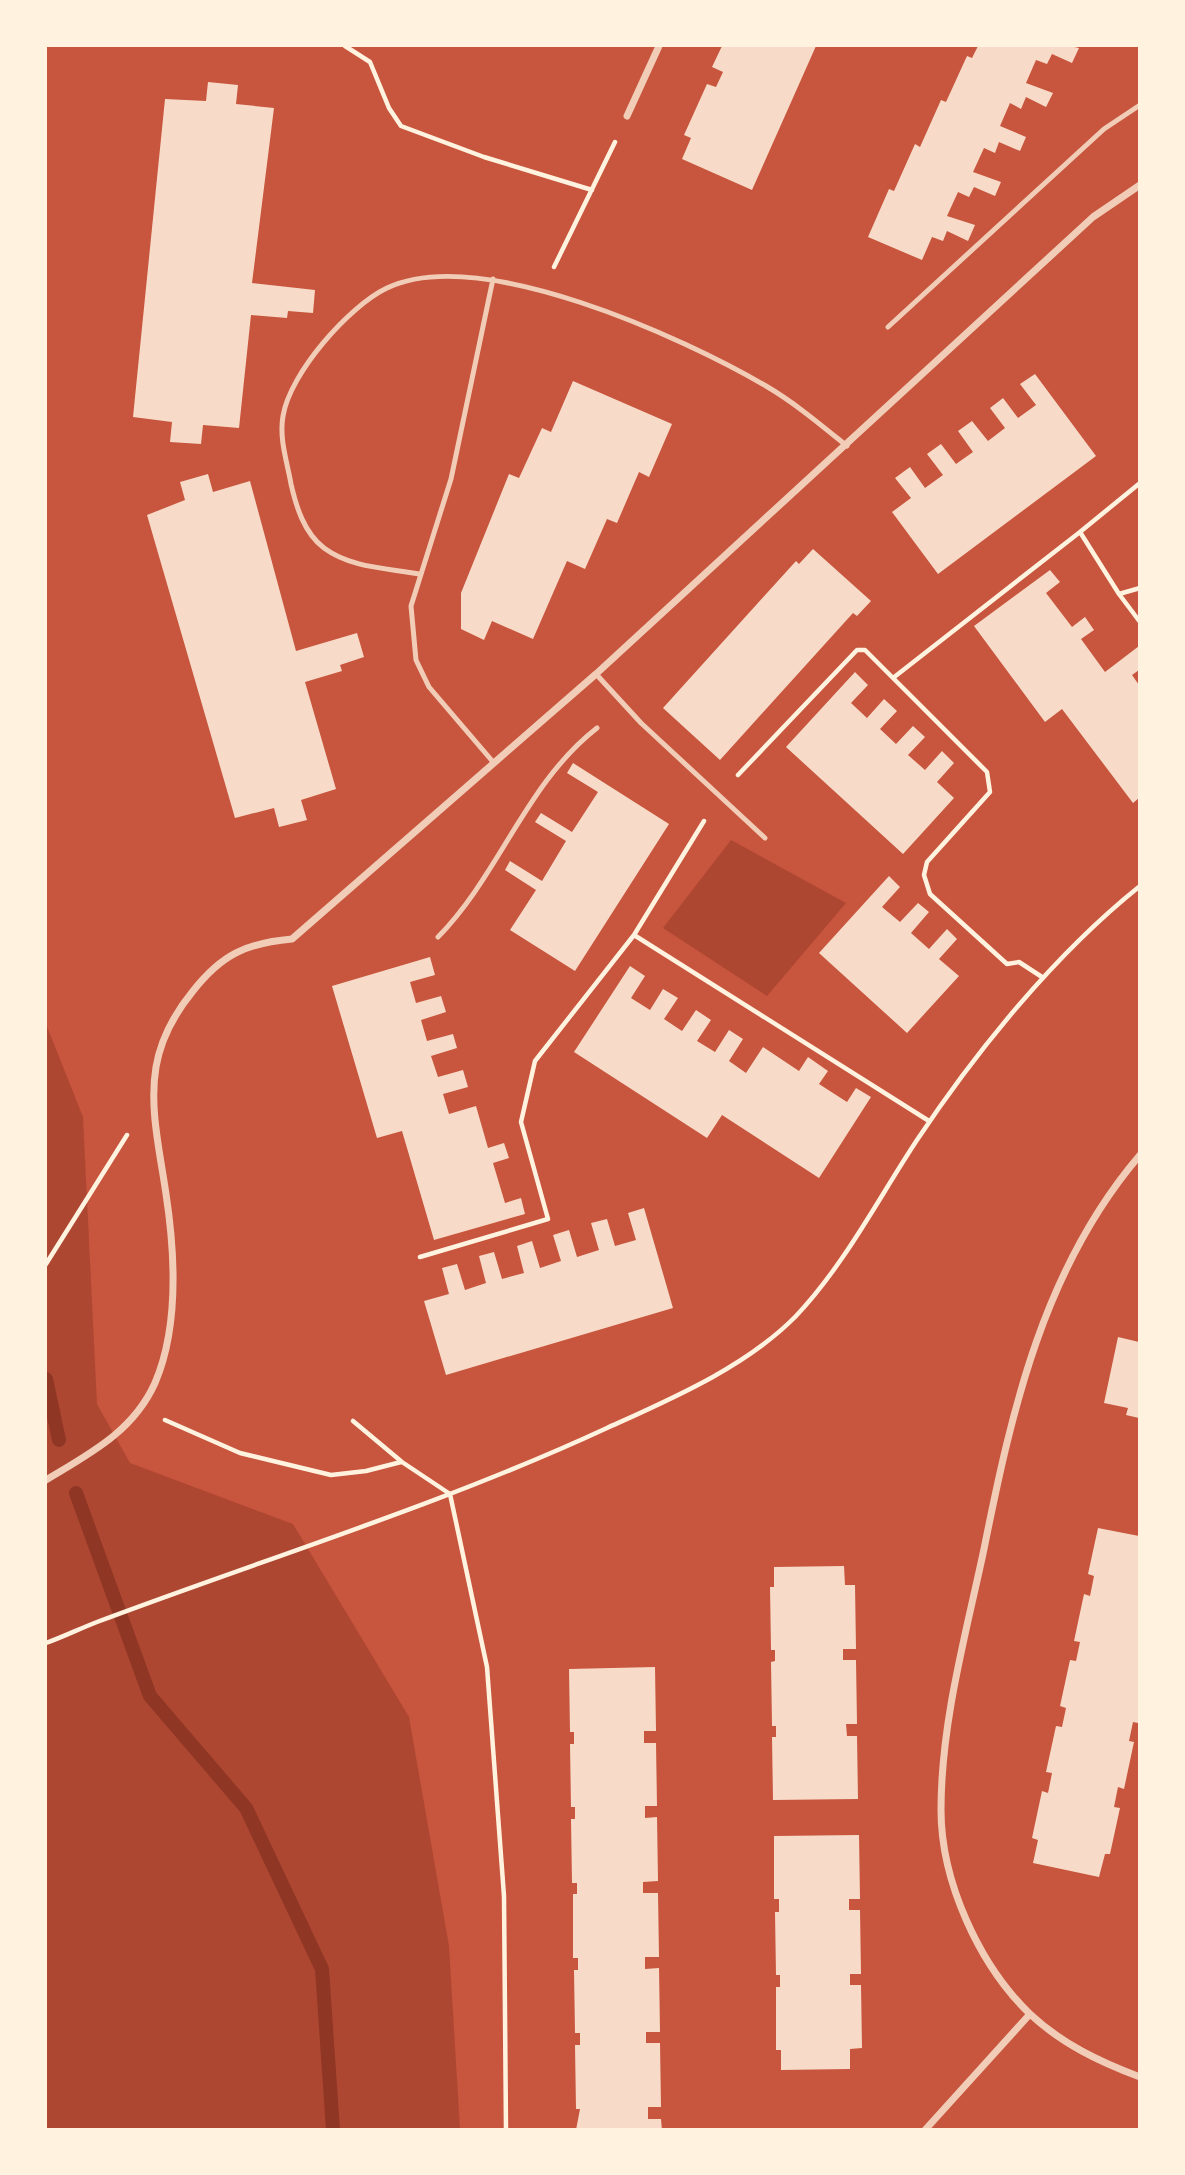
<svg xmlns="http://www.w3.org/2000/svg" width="1185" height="2175" viewBox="0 0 1185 2175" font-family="'Source Serif 4',serif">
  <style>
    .green { fill: #ae4732 }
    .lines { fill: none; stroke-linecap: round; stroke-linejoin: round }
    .stream { stroke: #8f3625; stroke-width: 14 }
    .building { fill: #f7dbc8 }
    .path { stroke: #fff3e0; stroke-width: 4.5 }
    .service { stroke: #f1ccb7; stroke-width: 5 }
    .minor { stroke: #f1ccb7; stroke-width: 7 }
  </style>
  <rect width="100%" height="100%" fill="#c8553d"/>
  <path class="green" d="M 731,840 L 846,903 L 767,996 L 663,928 Z
    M 46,1024 L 83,1117 L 97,1404 L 130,1463 L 293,1524 L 409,1717 L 449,1946 L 460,2129 L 46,2129 Z"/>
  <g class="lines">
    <path class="stream" d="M 46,1379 L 59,1440
      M 76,1493 L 150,1696 L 246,1808 L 322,1969 L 333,2130"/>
  </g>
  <path class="building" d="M 722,46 L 816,46 L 752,190 L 682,159 L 691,138 L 684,135 L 707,84 L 716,87 L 723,72 L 712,67 Z
    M 978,46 L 1070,46 L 1079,48 L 1072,63 L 1052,54 L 1047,64 L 1036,60 L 1026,83 L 1053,93 L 1046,107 L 1026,97 L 1021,109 L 1010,103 L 1000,126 L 1026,137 L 1020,151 L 999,142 L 995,153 L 984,148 L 973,172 L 1001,182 L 995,196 L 974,187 L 969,197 L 958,192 L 947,216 L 975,225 L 968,241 L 947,231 L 943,241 L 932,237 L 922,260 L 868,237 L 889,189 L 894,191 L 915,144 L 920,147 L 941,100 L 946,102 L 967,56 L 972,58 Z
    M 208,82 L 238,85 L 236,104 L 274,108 L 252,283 L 315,290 L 313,313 L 288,311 L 287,318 L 251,315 L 239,428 L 203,425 L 201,444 L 170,442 L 172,422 L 133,417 L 165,99 L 206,101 Z
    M 1035,374 L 1096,456 L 938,574 L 892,512 L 911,498 L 895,478 L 910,467 L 925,488 L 943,475 L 927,454 L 941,444 L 956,464 L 973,452 L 958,431 L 972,421 L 988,441 L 1005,428 L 990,408 L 1003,398 L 1018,418 L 1036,405 L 1020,384 Z
    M 573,381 L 672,424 L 649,477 L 639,472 L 617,523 L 607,519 L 585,569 L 567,561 L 533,639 L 492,621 L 484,640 L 461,629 L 461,593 L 509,474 L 519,478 L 542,428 L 551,432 Z
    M 208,474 L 213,492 L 250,481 L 296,651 L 357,633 L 364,657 L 340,665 L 342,671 L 305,682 L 336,789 L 301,800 L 307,820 L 279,827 L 274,808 L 235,818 L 147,515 L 185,500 L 180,482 Z
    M 813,549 L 871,601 L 857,616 L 853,613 L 720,760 L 663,708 L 796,561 L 799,564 Z
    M 1050,570 L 1060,582 L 1046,593 L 1072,627 L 1085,617 L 1094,630 L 1081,639 L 1105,672 L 1139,646 L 1139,670 L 1132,675 L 1139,685 L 1139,798 L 1133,803 L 1062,709 L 1045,722 L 974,626 Z
    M 855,672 L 868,685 L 851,703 L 867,718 L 884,699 L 897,711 L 880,729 L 896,744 L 913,726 L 925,737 L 908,755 L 925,770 L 942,751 L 954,763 L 937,782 L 954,798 L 903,854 L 786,747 Z
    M 573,763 L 669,824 L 575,971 L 510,930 L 536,890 L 505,870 L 510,861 L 542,881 L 566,841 L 535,822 L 541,813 L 572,832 L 598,792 L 567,773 Z
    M 889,876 L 900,887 L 882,907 L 900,922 L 918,903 L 929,912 L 911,933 L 929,949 L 947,929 L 957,939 L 939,959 L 959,976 L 907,1033 L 819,953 Z
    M 430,957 L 435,975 L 410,982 L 416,1003 L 441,996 L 446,1012 L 421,1020 L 427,1041 L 453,1034 L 457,1048 L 431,1056 L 438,1077 L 463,1070 L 468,1087 L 443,1094 L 449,1114 L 476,1106 L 488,1148 L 504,1143 L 509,1158 L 493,1163 L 505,1203 L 521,1198 L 525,1214 L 434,1240 L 402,1131 L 377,1138 L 332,986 Z
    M 630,966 L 645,976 L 631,998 L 650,1010 L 663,989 L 678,998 L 664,1019 L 682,1031 L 696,1010 L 711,1020 L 697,1041 L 715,1052 L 729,1030 L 743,1039 L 729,1061 L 746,1073 L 763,1047 L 799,1071 L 808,1057 L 828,1071 L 819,1084 L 847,1102 L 856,1088 L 871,1097 L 819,1178 L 722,1115 L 707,1138 L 574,1052 Z
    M 644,1208 L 673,1308 L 446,1375 L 424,1301 L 449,1294 L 442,1268 L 457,1264 L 465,1290 L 486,1283 L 479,1256 L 494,1252 L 502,1279 L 524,1273 L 517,1246 L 532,1241 L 540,1268 L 561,1261 L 553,1235 L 569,1230 L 577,1257 L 599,1250 L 591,1223 L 607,1219 L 615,1246 L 636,1240 L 628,1213 Z
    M 1118,1337 L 1139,1342 L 1139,1418 L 1126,1415 L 1128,1408 L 1104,1403 Z
    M 1098,1528 L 1139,1536 L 1139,1716 L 1138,1723 L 1133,1722 L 1129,1741 L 1134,1742 L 1124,1789 L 1118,1787 L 1114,1807 L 1120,1808 L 1110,1854 L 1105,1854 L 1099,1877 L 1033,1863 L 1038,1840 L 1032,1838 L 1042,1791 L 1048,1793 L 1052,1773 L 1046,1772 L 1056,1726 L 1062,1727 L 1066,1708 L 1060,1706 L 1070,1660 L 1076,1661 L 1080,1642 L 1074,1641 L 1084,1594 L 1090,1596 L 1094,1576 L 1088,1574 Z
    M 844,1566 L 845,1585 L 855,1585 L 856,1649 L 843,1649 L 843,1660 L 856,1660 L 857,1724 L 846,1724 L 847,1736 L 857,1736 L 858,1799 L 773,1800 L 772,1737 L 776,1737 L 776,1726 L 772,1726 L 771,1662 L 775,1661 L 775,1650 L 771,1650 L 770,1587 L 774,1587 L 774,1567 Z
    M 655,1667 L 656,1731 L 644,1731 L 644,1743 L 656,1743 L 657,1806 L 645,1806 L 645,1818 L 657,1817 L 658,1881 L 643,1882 L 643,1893 L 658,1893 L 659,1957 L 645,1957 L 645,1969 L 659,1968 L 660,2032 L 646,2032 L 646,2043 L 660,2043 L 661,2107 L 648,2107 L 648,2119 L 661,2119 L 662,2130 L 576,2130 L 580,2109 L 576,2109 L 575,2045 L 580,2045 L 580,2033 L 575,2033 L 574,1970 L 578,1970 L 578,1958 L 573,1958 L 573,1894 L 577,1894 L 577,1883 L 572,1883 L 571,1819 L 575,1819 L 575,1807 L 571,1807 L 570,1744 L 574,1744 L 574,1732 L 570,1732 L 569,1669 Z
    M 859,1835 L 860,1899 L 849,1899 L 849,1910 L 860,1910 L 861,1974 L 850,1974 L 850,1985 L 861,1985 L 862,2048 L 850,2049 L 850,2069 L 781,2070 L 781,2050 L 776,2050 L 776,1987 L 780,1987 L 780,1975 L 776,1975 L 775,1912 L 779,1912 L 779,1899 L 774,1899 L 774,1836 Z"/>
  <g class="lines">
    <path class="path" d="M 345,46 L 370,62 L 389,108 L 401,126 L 484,157 L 592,190
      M 554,267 L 615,142
      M 1140,588 L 1119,594 L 1140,622
      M 1119,594 L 1080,532 L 1140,483
      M 738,775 L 857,650 L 865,650 L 893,678
      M 704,821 L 634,935 L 929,1121
      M 1042,977 L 1019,962 L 1007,964 L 930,894 L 924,875 L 927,862 L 990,792 L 987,772 L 893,678 L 1080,532
      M 420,1257 L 548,1219 L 521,1122 L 535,1061 L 634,935
      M 46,1264 L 127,1135
      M 165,1420 L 240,1453 L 331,1475 L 366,1471 L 401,1462
      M 353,1421 L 402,1462 L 450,1494 L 487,1667 L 504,1896 L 506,2130
      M 46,1643 C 63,1637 79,1629 97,1622 C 267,1558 441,1505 607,1428 C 671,1399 746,1367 796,1316 C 845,1264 878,1199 917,1140 C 977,1050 1055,954 1140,886"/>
    <path class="service" d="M 493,279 L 451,479 L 411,606 L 416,660 L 429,687 L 494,763
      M 888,327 L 1104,129 L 1140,105
      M 419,574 C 387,568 351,568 324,548 C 304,533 296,506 291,484 C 287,461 279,439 283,416 C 290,373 349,306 387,288 C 480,244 684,338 766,386 C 795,403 821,425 847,446
      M 596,674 L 641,723 L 765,838
      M 438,937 C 500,874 526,783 597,728"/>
    <path class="minor" d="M 627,116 L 659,46
      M 1140,1155 C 1044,1267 1012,1409 984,1549 C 966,1634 941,1722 941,1810 C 941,1881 979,1965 1030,2014 C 1062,2044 1100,2062 1140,2077
      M 46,1480 C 89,1454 133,1432 155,1383 C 179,1327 175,1253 166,1194 C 160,1152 149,1108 156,1067 C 161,1038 175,1013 193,991 C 222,954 247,943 292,939 L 596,674 L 1093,217 L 1140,185
      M 925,2130 L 1030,2014"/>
  </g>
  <rect width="1185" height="2175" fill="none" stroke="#fff3e0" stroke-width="94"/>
</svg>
